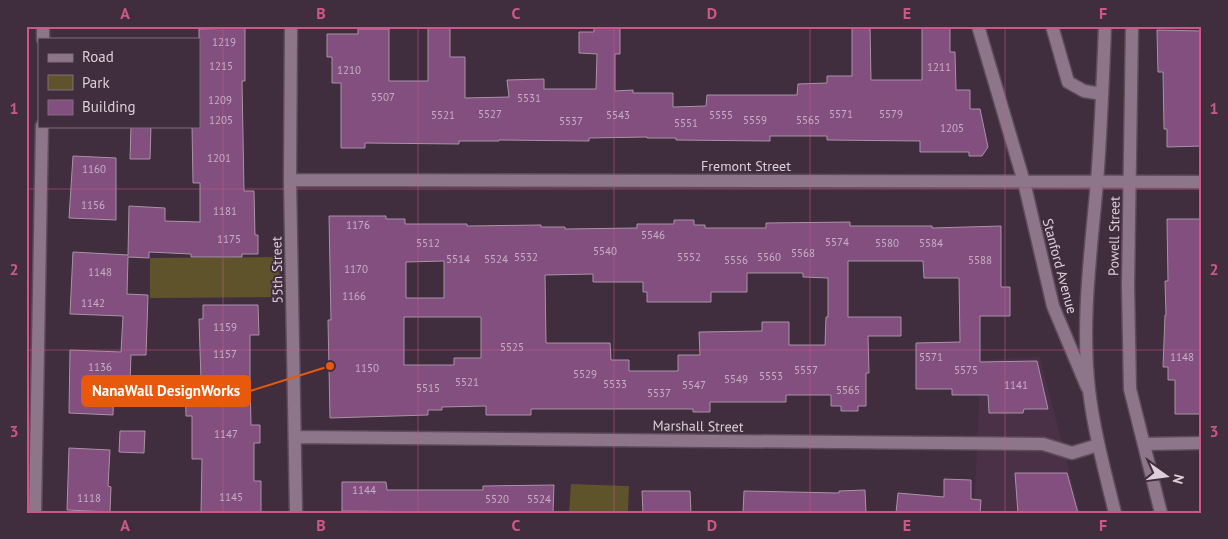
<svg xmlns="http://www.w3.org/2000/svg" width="1228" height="539" viewBox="0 0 1228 539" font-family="'PT Sans',sans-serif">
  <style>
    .built { fill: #4a3148 }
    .green { fill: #5e532b }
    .building { fill: #824f7e; stroke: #aa92a7; fill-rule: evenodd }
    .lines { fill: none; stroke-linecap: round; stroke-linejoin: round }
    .service-casing { stroke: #5d4c5b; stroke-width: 15 }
    .minor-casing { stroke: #5d4c5b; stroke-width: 15 }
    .secondary-casing { stroke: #5d4c5b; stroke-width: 15 }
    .service { stroke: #8d768a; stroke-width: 12 }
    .minor { stroke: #8d768a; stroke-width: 12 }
    .secondary { stroke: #8d768a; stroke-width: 12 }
    .grid { fill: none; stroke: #cb5887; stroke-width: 1; stroke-opacity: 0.55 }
    .labels { text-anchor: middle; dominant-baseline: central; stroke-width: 4; stroke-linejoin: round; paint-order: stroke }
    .number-label { font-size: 11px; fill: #c6afc3 }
    .street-label { font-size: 14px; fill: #dccfda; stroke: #402d3e }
    .leader { fill: none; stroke: #e8590c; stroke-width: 2 }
    .callout-dot { fill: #e8590c; stroke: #402d3e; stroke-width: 2 }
    .callout { fill: #e8590c; stroke: #e8590c; stroke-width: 2 }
    .callout-label { font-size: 15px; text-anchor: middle; font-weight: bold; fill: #fff }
    .neatline { fill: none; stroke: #cb5887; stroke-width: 2 }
    .grid-label { font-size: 16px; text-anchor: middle; font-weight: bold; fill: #cb5887 }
  </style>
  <rect width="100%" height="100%" fill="#402d3e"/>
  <path class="built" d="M 1040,357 L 1080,513 L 974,513 L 981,360 Z"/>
  <path class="green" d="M 279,257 L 280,297 L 150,298 L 150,258 Z
    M 571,484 L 629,486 L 628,513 L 569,513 Z"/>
  <path class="building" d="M 428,26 L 450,26 L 450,57 L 465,57 L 465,98 L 509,97 L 507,80 L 544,79 L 544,89 L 596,89 L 597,54 L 579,53 L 579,32 L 594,32 L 594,26 L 620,26 L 620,54 L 615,54 L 615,91 L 633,90 L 633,93 L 673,93 L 673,107 L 706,106 L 707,95 L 797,95 L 798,84 L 827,83 L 827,76 L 852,76 L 852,26 L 870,26 L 871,80 L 922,80 L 922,26 L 950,26 L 950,52 L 955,52 L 956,90 L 970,90 L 970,109 L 980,109 L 988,147 L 982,156 L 969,156 L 969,152 L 920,152 L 920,141 L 827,140 L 827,136 L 770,136 L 770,141 L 676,140 L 676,138 L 647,138 L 647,137 L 589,138 L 589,141 L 499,140 L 499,141 L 459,141 L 459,144 L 365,143 L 365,148 L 341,148 L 341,83 L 332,83 L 332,57 L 327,57 L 327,34 L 358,34 L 358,29 L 389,29 L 389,81 L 428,81 Z
    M 245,28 L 245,81 L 242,81 L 244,191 L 254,191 L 255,235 L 258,235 L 258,254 L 242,254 L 242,257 L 191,257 L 191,254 L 149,252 L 149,258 L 128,257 L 127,294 L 148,295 L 146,355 L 131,355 L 130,382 L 114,381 L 113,415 L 69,413 L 70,350 L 121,352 L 123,316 L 70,314 L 73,252 L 128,255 L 129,206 L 165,208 L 165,221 L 200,222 L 200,183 L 193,183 L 192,126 L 199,126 L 199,29 Z
    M 1157,30 L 1202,31 L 1202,146 L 1167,147 L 1167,129 L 1164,129 L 1163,72 L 1158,72 Z
    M 131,126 L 151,126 L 150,159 L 130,159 Z
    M 73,156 L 116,158 L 116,220 L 69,218 Z
    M 329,216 L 386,216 L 386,219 L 405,219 L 405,224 L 467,224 L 467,226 L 541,225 L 541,227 L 565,227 L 565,229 L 637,228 L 637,224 L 674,224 L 674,220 L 694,220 L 694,225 L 705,225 L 705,228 L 766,228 L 766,223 L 850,222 L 850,226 L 932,226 L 932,228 L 1001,226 L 1001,287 L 1010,287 L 1010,316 L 980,316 L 980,362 L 1037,361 L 1048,409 L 1024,409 L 1023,413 L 989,413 L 988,395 L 952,395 L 952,389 L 916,389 L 916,343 L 960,342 L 959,278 L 924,278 L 923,261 L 848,261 L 848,317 L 901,317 L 901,336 L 868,336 L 869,373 L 866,373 L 866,406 L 858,406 L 858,411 L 841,411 L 841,406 L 831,406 L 831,395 L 786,395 L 786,402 L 710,402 L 710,412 L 693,412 L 693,409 L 531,409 L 531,415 L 486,415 L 486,406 L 442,407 L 442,410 L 428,410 L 428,415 L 330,418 L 328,320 L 331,320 ZM 444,261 L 444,298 L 406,298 L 406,262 ZM 747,273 L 803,273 L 803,277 L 828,278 L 828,317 L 826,317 L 825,345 L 789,345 L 789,322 L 762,322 L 762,331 L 699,332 L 700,355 L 678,355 L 678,371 L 629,371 L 629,360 L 611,360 L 610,343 L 546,343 L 545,275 L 593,274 L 593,282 L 643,282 L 643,292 L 647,292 L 647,302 L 711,302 L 711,292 L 747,292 ZM 404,317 L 481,317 L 481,358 L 454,358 L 454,365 L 404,365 Z
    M 1167,219 L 1202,219 L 1202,414 L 1175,414 L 1175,380 L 1168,380 L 1168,367 L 1163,367 L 1165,315 L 1166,315 L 1165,281 L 1168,281 Z
    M 203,305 L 258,305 L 259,335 L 250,335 L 250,379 L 251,425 L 260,425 L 260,443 L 254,443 L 254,481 L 261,481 L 261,513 L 201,513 L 202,459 L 192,459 L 192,416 L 186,416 L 185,380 L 201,380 L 199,319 L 203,319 Z
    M 120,431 L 145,431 L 144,453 L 119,452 Z
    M 69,448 L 110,450 L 108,486 L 111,487 L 110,512 L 67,510 Z
    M 1015,473 L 1067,473 L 1078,513 L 1018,513 Z
    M 944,479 L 971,480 L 971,499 L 981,500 L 980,513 L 896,513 L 898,493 L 944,497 Z
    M 342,482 L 386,482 L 387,490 L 483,490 L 483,486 L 554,485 L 553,513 L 342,511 Z
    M 865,490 L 866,513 L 743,513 L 744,491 L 839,493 L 839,491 Z
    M 642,491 L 690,491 L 691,513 L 643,513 Z"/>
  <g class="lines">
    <defs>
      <path id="service" d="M 1052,26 L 1068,82 L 1084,91 L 1102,94"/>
      <path id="minor" d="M 291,26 L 290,180 L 296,513
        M 978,26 L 1024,182 L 1053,306 L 1087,387
        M 43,39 L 43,26
        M 290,180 L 1202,182
        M 295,437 L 1043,444 L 1072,453 L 1098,445
        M 1144,444 L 1202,443
        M 35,513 L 42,126"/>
      <path id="secondary" d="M 1105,26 C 1103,78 1101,130 1097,182 C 1091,251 1081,321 1089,390 C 1094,432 1105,472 1115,513
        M 1132,26 L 1128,286 L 1130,389 L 1161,513"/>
    </defs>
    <use href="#service" class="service-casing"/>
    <use href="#minor" class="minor-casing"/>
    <use href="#secondary" class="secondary-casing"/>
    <use href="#service" class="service"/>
    <use href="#minor" class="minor"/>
    <use href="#secondary" class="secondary"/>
  </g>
  <path class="grid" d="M 223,26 L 223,513M 418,26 L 418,513M 614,26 L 614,513M 810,26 L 810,513M 1005,26 L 1005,513M 26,189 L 1202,189M 26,350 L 1202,350"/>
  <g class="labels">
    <g class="number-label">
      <text x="224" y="42">1219</text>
      <text x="221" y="66">1215</text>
      <text x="939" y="67">1211</text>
      <text x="349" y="70">1210</text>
      <text x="383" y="97">5507</text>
      <text x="529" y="98">5531</text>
      <text x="220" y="100">1209</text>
      <text x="490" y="114">5527</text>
      <text x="841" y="114">5571</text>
      <text x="891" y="114">5579</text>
      <text x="443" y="115">5521</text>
      <text x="618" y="115">5543</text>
      <text x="721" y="115">5555</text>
      <text x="221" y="120">1205</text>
      <text x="755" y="120">5559</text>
      <text x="808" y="120">5565</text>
      <text x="571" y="121">5537</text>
      <text x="686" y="123">5551</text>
      <text x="952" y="128">1205</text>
      <text x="219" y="158">1201</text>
      <text x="94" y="169">1160</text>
      <text x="93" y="205">1156</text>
      <text x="225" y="211">1181</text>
      <text x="358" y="225">1176</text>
      <text x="653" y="235">5546</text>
      <text x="229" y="239">1175</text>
      <text x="837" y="242">5574</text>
      <text x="428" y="243">5512</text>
      <text x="887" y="243">5580</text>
      <text x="931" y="243">5584</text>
      <text x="605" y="251">5540</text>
      <text x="803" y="253">5568</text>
      <text x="526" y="257">5532</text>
      <text x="689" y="257">5552</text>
      <text x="769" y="257">5560</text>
      <text x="458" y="259">5514</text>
      <text x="496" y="259">5524</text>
      <text x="736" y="260">5556</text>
      <text x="980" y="260">5588</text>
      <text x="356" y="269">1170</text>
      <text x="100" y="272">1148</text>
      <text x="354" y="296">1166</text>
      <text x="93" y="303">1142</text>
      <text x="225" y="327">1159</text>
      <text x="512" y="347">5525</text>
      <text x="225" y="354">1157</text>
      <text x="931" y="357">5571</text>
      <text x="1182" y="357">1148</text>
      <text x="100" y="367">1136</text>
      <text x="367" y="368">1150</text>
      <text x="806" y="370">5557</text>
      <text x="966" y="370">5575</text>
      <text x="585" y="374">5529</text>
      <text x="771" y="376">5553</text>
      <text x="736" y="379">5549</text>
      <text x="467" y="382">5521</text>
      <text x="615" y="384">5533</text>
      <text x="694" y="385">5547</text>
      <text x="1016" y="385">1141</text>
      <text x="428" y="388">5515</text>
      <text x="848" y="390">5565</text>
      <text x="659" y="393">5537</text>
      <text x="226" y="434">1147</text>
      <text x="364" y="490">1144</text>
      <text x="231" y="497">1145</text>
      <text x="89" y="498">1118</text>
      <text x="497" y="499">5520</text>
      <text x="539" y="499">5524</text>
    </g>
    <g class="street-label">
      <text x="746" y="166">Fremont Street</text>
      <text transform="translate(1114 236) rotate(-89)">Powell Street</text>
      <text transform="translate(1060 266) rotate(75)">Stanford Avenue</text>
      <text transform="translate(277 270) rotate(-91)">55th Street</text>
      <text transform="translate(698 426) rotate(1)">Marshall Street</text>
    </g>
  </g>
  <path class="leader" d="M330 366L250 391"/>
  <circle class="callout-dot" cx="330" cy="366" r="5"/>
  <rect class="callout" x="82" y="376" width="168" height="30" rx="5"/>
  <g class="callout-label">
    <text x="166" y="396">NanaWall DesignWorks</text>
  </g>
  <rect width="1228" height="539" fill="none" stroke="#402d3e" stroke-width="55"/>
  <rect x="38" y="38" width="162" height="90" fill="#402d3e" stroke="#7e6e7c"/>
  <rect x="48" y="54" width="25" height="8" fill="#8d768a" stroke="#7e6e7c"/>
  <text x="82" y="62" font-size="15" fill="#dccfda">Road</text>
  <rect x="48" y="75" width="25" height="15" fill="#5e532b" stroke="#7e6e7c"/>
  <text x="82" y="88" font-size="15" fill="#dccfda">Park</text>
  <rect x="48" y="100" width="25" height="15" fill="#824f7e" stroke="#7e6e7c"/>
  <text x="82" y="112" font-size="15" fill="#dccfda">Building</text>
  <g transform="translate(1166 476) rotate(104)" stroke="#402d3e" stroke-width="4" paint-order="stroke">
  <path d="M0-4L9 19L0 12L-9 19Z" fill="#dccfda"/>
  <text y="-8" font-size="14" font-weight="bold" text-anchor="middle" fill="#dccfda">N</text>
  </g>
  <rect x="28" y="28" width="1172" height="484" class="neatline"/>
  <g class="grid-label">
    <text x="125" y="19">A</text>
    <text x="321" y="19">B</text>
    <text x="516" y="19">C</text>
    <text x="712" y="19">D</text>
    <text x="907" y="19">E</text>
    <text x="1103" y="19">F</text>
    <text x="14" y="114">1</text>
    <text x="1214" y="114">1</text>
    <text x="14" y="275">2</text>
    <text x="1214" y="275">2</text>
    <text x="14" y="437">3</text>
    <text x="1214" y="437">3</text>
    <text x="125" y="531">A</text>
    <text x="321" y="531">B</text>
    <text x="516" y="531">C</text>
    <text x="712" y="531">D</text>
    <text x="907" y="531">E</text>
    <text x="1103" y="531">F</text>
  </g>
</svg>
